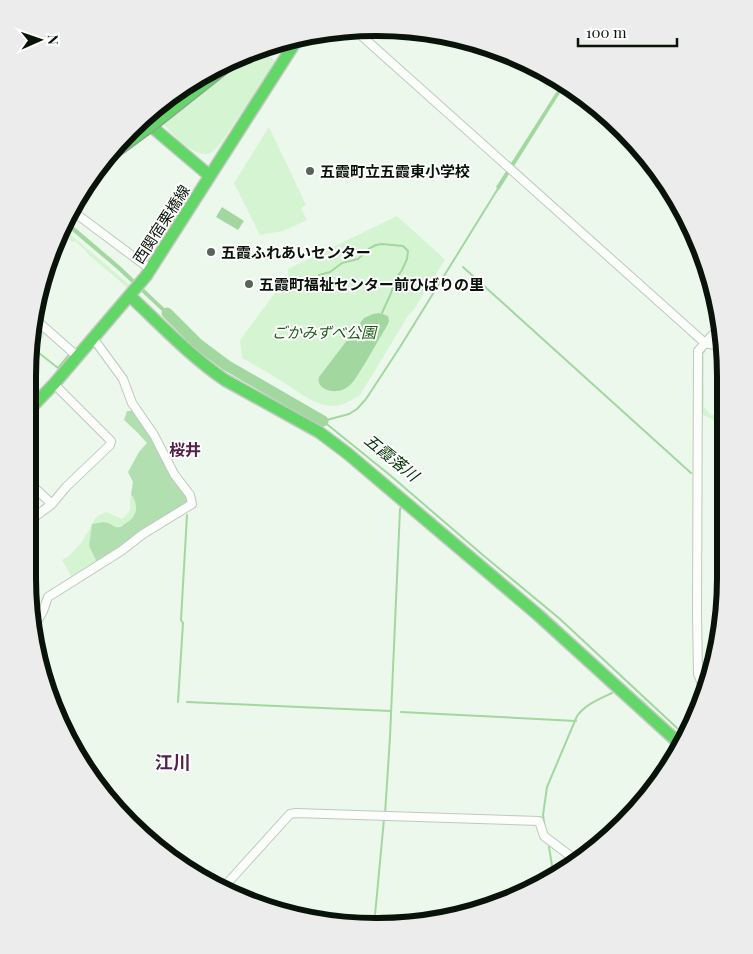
<svg xmlns="http://www.w3.org/2000/svg" width="753" height="954" viewBox="0 0 753 954" font-family="'Playfair Display','Noto Sans JP',serif">
  <style>
    .green { fill: #d4f4d2 }
    .forest { fill: #b2dfaf }
    .water { fill: #a2d8a0 }
    .lines { fill: none; stroke-linecap: round; stroke-linejoin: round }
    .stream { stroke: #a2d8a0; stroke-width: 2 }
    .river { stroke: #a2d8a0; stroke-width: 11 }
    .street-casing { stroke: #bfc9bf; stroke-width: 10 }
    .fast-casing { stroke: #bfc9bf; stroke-width: 14 }
    .street { stroke: #fcfefc; stroke-width: 8 }
    .fast { stroke: #63d668; stroke-width: 11 }
    .fast-bridge-casing { stroke: #92a291; stroke-width: 14; stroke-linecap: butt }
    .fast-bridge { stroke: #63d668; stroke-width: 11 }
    .poi-dot { fill: #596359; stroke: #fff; stroke-width: 2 }
    .labels { text-anchor: middle; dominant-baseline: central; stroke-width: 4; stroke-linejoin: round; paint-order: stroke }
    .poi-label { font-size: 15px; font-weight: bold; fill: #0a130a; stroke: #fff; text-anchor: start }
    .street-label { font-size: 15px; fill: #0a130a; stroke: #fff }
    .park-label { font-size: 15px; font-style: italic; fill: #165f15; stroke: #fff }
    .neighbourhood-label { font-size: 16px; font-weight: bold; fill: #541f4b; stroke: #fff }
    .water-label { font-size: 16px; font-style: italic; fill: #013602; stroke: #fff }
    .quarter-label { font-size: 18px; font-weight: bold; fill: #541f4b; stroke: #fff }
    .rim { fill: none; stroke: #0a130a; stroke-width: 6 }
  </style>
  <rect width="100%" height="100%" fill="#ecf8ec"/>
  <path class="green" d="M 260,48 L 276,62 L 221,143 C 218,146 215,150 212,152 C 197,162 172,133 162,123 L 215,81 Z
    M 269,127 L 306,205 L 301,208 L 307,220 L 283,231 L 260,235 L 234,183 Z
    M 397,216 L 439,254 L 445,260 L 414,309 L 408,316 L 360,395 C 351,401 342,406 331,406 C 315,405 300,393 286,384 C 272,375 257,366 242,358 L 240,340 L 289,274 L 288,269 Z
    M 63,228 L 126,282 L 130,286 L 128,288 L 89,255 L 84,249 L 75,241 L 72,242 L 61,232 Z
    M 34,327 L 45,334 L 35,348 L 29,348 Z
    M 703,349 L 706,349 L 704,354 L 704,407 L 711,415 L 723,415 L 723,419 L 714,420 L 699,413 L 700,353 Z
    M 131,494 C 140,505 138,516 125,524 C 121,526 119,527 114,527 L 89,546 L 97,562 L 51,592 L 44,595 L 71,576 L 62,560 L 69,556 L 82,542 L 96,517 L 106,512 L 122,519 C 135,509 128,507 131,494 Z"/>
  <path class="forest" d="M 127,411 L 132,411 L 135,413 L 146,428 L 162,459 L 174,477 L 187,491 L 188,500 L 186,503 L 97,562 L 89,546 L 92,524 C 97,523 104,521 108,523 C 112,524 114,528 119,527 C 121,527 123,525 126,523 C 138,516 139,505 131,494 L 133,482 L 128,472 L 139,452 L 147,443 L 137,432 L 124,420 Z"/>
  <path class="water" d="M 562,83 L 565,85 L 499,190 L 496,187 Z
    M 222,207 L 244,221 L 238,230 L 216,217 Z
    M 66,220 L 120,266 L 180,323 L 177,325 L 117,269 L 64,224 Z
    M 379,313 L 388,316 L 389,321 L 388,324 C 380,338 372,351 364,365 C 360,371 356,379 351,384 C 347,388 342,391 337,391 C 328,392 316,387 319,377 L 364,318 L 373,314 Z"/>
  <g class="lines">
    <path class="stream" d="M 463,267 L 691,473
      M 319,275 L 330,272 L 342,263 L 358,259 L 370,248 L 376,245 L 382,244 L 403,246 L 408,251 L 407,259 L 402,270 L 395,280 L 391,293 L 382,313
      M 715,340 L 721,333
      M 29,349 L 34,349 L 58,368 L 68,356
      M 702,412 L 702,353 L 704,351
      M 323,421 L 391,476 L 484,556 L 560,619 L 677,728 L 686,734
      M 323,421 L 349,414 L 357,409 L 366,399 L 400,347 L 499,187
      M 178,702 L 183,623 L 181,620 L 187,515
      M 187,702 L 391,711
      M 401,712 L 576,721
      M 97,781 L 210,883
      M 385,814 L 390,737 L 400,509 L 402,507
      M 545,829 L 543,815 L 547,787 L 577,716 C 586,704 599,699 612,693
      M 549,847 L 554,878
      M 301,917 L 374,920
      M 383,921 L 411,922
      M 374,926 L 384,819"/>
    <path class="river" d="M 167,313 L 198,344 L 226,365 L 323,421"/>
    <defs>
      <path id="street" d="M 355,30 L 705,343 L 724,347
        M 71,210 L 150,269
        M 35,319 L 78,357
        M 28,482 L 52,504
        M 28,522 L 52,504 L 66,487 L 110,445 L 111,441 L 54,384
        M 34,627 L 43,611 L 48,597 L 121,551 L 143,534 L 192,504 L 190,495 L 174,474 L 154,435 L 132,403 L 123,379 L 93,338
        M 705,691 L 698,674 L 697,614 L 698,351 L 720,327
        M 223,888 L 290,814 L 296,813 L 539,821 L 544,836 L 577,861"/>
      <path id="fast" d="M 145,121 L 210,176
        M 130,296 C 161,325 190,356 225,380 L 319,432 L 347,453 L 537,614 L 680,744
        M 28,411 L 54,384 L 146,276 L 298,38"/>
    </defs>
    <use href="#street" class="street-casing"/>
    <use href="#fast" class="fast-casing"/>
    <use href="#street" class="street"/>
    <use href="#fast" class="fast"/>
    <defs>
      <path id="fast-bridge" d="M 105,159 L 158,120 L 230,63"/>
    </defs>
    <use href="#fast-bridge" class="fast-bridge-casing"/>
    <use href="#fast-bridge" class="fast-bridge"/>
  </g>
  <g class="poi-dot">
    <circle cx="310" cy="171" r="5"/>
    <circle cx="211" cy="252" r="5"/>
    <circle cx="249" cy="284" r="5"/>
  </g>
  <g class="labels">
    <g class="poi-label">
      <text x="320" y="171">五霞町立五霞東小学校</text>
      <text x="221" y="252">五霞ふれあいセンター</text>
      <text x="259" y="284">五霞町福祉センター前ひばりの里</text>
    </g>
    <g class="street-label">
      <text transform="translate(161 224) rotate(-57)">西関宿栗橋線</text>
    </g>
    <g class="park-label">
      <text x="324" y="332">ごかみずべ公園</text>
    </g>
    <g class="neighbourhood-label">
      <text x="185" y="449">桜井</text>
    </g>
    <g class="water-label">
      <text transform="translate(392 457) rotate(39)">五霞落川</text>
    </g>
    <g class="quarter-label">
      <text x="173" y="762">江川</text>
    </g>
  </g>
  <path d="M0 0H753V954H0ZM376 36H377A340 340 0 0 1 717 376V578A340 340 0 0 1 377 918H376A340 340 0 0 1 36 578V376A340 340 0 0 1 376 36Z" fill="#ebeceb" fill-rule="evenodd"/>
  <path class="rim" d="M376 36H377A340 340 0 0 1 717 376V578A340 340 0 0 1 377 918H376A340 340 0 0 1 36 578V376A340 340 0 0 1 376 36Z"/>
  <g transform="translate(40 40) rotate(88)" stroke="#ffffff" stroke-width="4" paint-order="stroke">
  <path d="M0-4L9 19L0 12L-9 19Z" fill="#0a130a"/>
  <text y="-8" font-size="14" font-weight="bold" text-anchor="middle" fill="#0a130a">N</text>
  </g>
  <path d="M578 38v8h99v-8" fill="none" stroke="#0a130a" stroke-width="2.5"/>
  <text x="586" y="38" font-size="15" fill="#0a130a" stroke="#ffffff" stroke-width="4" paint-order="stroke">100 m</text>
</svg>
